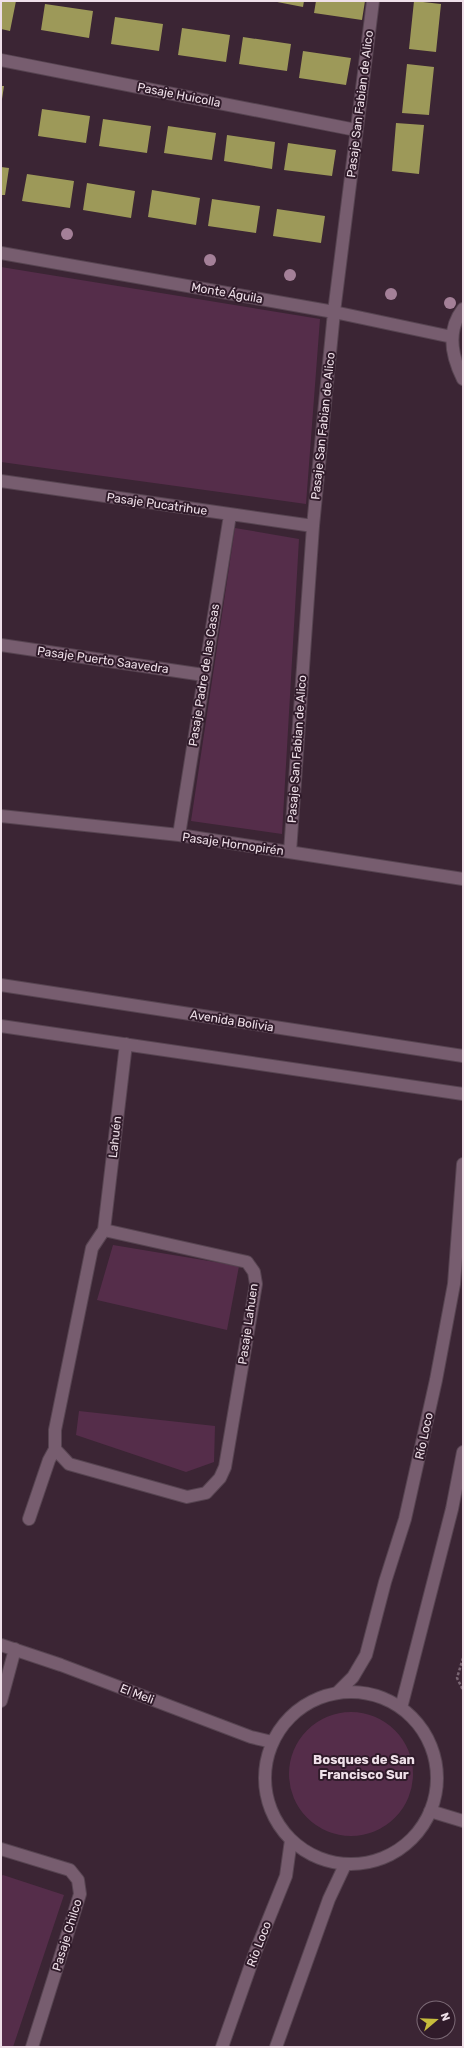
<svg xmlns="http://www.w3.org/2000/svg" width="464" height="2048" viewBox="0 0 464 2048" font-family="Rubik,sans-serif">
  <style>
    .green { fill: #552d4a }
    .building { fill: #9d9959 }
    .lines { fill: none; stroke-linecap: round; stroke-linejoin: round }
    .minor-casing { stroke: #574451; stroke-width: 14 }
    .path { stroke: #7a6673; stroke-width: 2.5; stroke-dasharray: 3 2; stroke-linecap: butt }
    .minor { stroke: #775d6f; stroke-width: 12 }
    .tree { fill: #a48098 }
    .labels { text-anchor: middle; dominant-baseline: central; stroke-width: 4; stroke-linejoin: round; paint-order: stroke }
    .street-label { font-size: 12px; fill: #efe0e9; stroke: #301b2a }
    .neighbourhood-label { font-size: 13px; font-weight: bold; fill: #efe0e9; stroke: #301b2a }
  </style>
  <rect width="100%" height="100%" fill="#3b2534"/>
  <path class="green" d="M 1,267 L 320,319 L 306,504 L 1,462 Z
    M 235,528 L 299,539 L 282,834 L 191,821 Z
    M 113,1245 L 239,1266 L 227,1330 L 97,1300 Z
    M 79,1411 L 215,1426 L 214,1462 L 186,1472 L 76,1435 Z
    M289 1774a62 62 0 1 1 124 0a62 62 0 1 1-124 0Z
    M 3,1875 L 64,1895 L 13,2047 L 1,2047 L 1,1876 Z"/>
  <path class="building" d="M 1,1 L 16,1 L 10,31 L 1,29 Z
    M 272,1 L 304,1 L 303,7 Z
    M 316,1 L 365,1 L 362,20 L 314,13 Z
    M 414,1 L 441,4 L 436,52 L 409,49 Z
    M 45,4 L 93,11 L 89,38 L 41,30 Z
    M 115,17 L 163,24 L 159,51 L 111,44 Z
    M 182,28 L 230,35 L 226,62 L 178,55 Z
    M 243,37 L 291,44 L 287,71 L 239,64 Z
    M 303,51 L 351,58 L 346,85 L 299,78 Z
    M 407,64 L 434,67 L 429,115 L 402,113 Z
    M 1,86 L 4,86 L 2,99 L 1,99 Z
    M 42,109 L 90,116 L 86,143 L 38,136 Z
    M 103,119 L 151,126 L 147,153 L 99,146 Z
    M 396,123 L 424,125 L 419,174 L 392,171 Z
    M 168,126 L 216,133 L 212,160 L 164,153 Z
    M 227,135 L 275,142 L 272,169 L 224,161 Z
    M 288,143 L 336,150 L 332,176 L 284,170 Z
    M 1,167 L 9,168 L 5,195 L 1,195 Z
    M 27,174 L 74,181 L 70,208 L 22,201 Z
    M 87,183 L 135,191 L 131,218 L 83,210 Z
    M 152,190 L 200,198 L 196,225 L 148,217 Z
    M 212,199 L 260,206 L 256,233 L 208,226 Z
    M 277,209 L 325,216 L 321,243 L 273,236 Z"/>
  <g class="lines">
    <defs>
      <path id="minor" d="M 1,60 L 356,130
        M 1,253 L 334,312 L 452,337
        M 463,309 C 446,331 452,357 463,379
        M 1,481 L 313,526
        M 1,645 L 204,675
        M 1,816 L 179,835 L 463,879
        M 179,835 L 230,515
        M 290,852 L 313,526 L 334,312 L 373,1
        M 1,985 L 463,1056
        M 1,1026 L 463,1094
        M 104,1230 L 247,1262 L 254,1272 L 256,1284 L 225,1467 L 220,1478 L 206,1493 L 187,1497 L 69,1464 L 55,1449 L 55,1430 L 92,1248 L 104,1230 L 126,1044
        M 29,1519 L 49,1460 L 55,1449
        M 1,1645 L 61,1665 L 251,1737 L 272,1742
        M265 1778a86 86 0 1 1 172 0a86 86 0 1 1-172 0Z
        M 337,1693 L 353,1677 L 366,1655 L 385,1582 L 405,1519 L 436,1380 L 454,1284 L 463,1164
        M 1,1701 L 15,1649
        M 401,1708 L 452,1509 L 463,1452
        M 430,1811 L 463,1821
        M 1,1849 L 70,1870 L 78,1880 L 80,1894 L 32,2047
        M 222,2047 L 255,1953 L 286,1876 L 291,1840
        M 276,2047 L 329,1899 L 345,1865"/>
    </defs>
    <use href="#minor" class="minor-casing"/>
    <path class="path" d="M 463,1658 L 457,1678 L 463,1690"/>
    <use href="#minor" class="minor"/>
  </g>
  <g class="tree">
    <circle cx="67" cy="234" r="6"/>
    <circle cx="210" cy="260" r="6"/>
    <circle cx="290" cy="275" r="6"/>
    <circle cx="391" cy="294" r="6"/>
    <circle cx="450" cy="303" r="6"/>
  </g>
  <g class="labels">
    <g class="street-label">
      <text transform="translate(179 95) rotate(11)">Pasaje Huicolla</text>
      <text transform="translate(360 104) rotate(-83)">Pasaje San Fabian de Alico</text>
      <text transform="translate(227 293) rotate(10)">Monte Águila</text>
      <text transform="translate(323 426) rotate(-84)">Pasaje San Fabian de Alico</text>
      <text transform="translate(157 504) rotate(8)">Pasaje Pucatrihue</text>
      <text transform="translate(103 660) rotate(8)">Pasaje Puerto Saavedra</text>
      <text transform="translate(204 675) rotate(-81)">Pasaje Padre de las Casas</text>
      <text transform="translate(297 749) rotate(-86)">Pasaje San Fabian de Alico</text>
      <text transform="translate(233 844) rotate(8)">Pasaje Hornopirén</text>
      <text transform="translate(232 1021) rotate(9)">Avenida Bolivia</text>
      <text transform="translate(115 1137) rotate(-84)">Lahuén</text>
      <text transform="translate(248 1324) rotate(-82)">Pasaje Lahuen</text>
      <text transform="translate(424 1436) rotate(-78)">Río Loco</text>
      <text transform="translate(137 1694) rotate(21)">El Meli</text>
      <text transform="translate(67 1935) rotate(-73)">Pasaje Chilco</text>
      <text transform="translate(259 1944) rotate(-69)">Río Loco</text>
    </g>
    <g class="neighbourhood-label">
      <text x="364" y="1759">Bosques de San<tspan x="364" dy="15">Francisco Sur</tspan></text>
    </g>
  </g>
  <rect width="464" height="2048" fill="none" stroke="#efe0e9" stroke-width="4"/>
  <g transform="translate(436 2020) rotate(71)"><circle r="19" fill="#301b2a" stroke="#7c6a76"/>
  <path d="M0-3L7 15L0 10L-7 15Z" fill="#c6bc3c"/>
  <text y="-6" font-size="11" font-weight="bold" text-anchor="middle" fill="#efe0e9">N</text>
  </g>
</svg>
